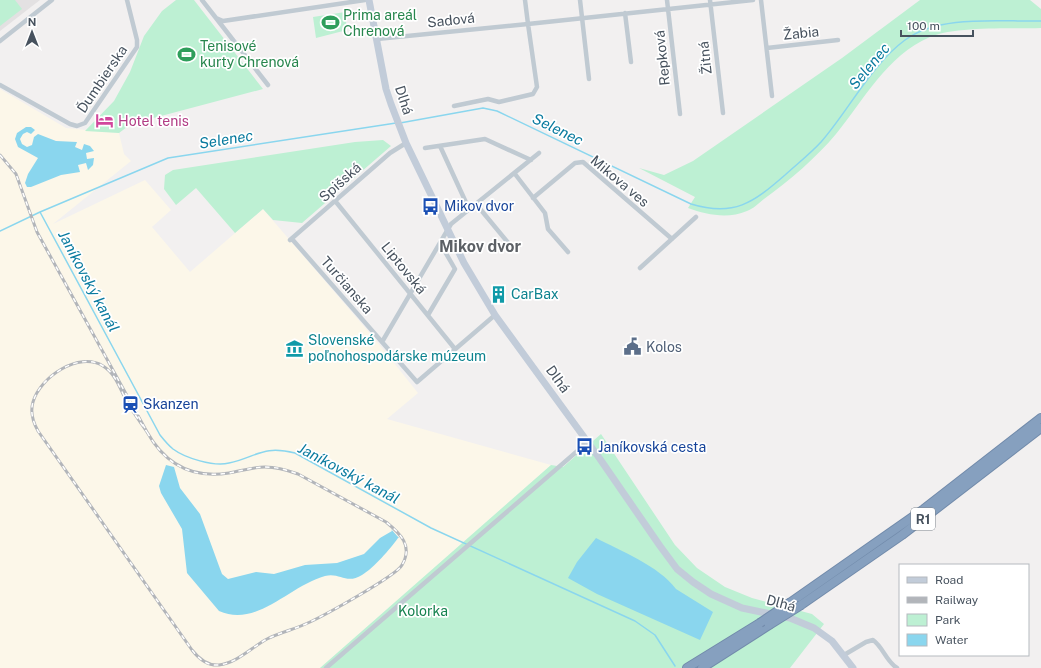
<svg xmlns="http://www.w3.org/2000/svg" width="1041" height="668" viewBox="0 0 1041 668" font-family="'Public Sans',sans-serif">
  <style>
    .commercial { fill: #fcf7e9 }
    .education { fill: #e3e1e2 }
    .green { fill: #bdf0d3 }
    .water { fill: #8ad6ee }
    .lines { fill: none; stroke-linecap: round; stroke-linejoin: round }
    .stream { stroke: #8ad6ee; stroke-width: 1.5 }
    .highway-casing { stroke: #728bab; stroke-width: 10 }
    .street { stroke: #c0cad2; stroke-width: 4.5 }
    .secondary { stroke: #c2ccd9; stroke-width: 7 }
    .highway { stroke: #86a0bf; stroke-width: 8 }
    .rail-casing { stroke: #b2b5ba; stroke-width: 3 }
    .rail { stroke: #fff; stroke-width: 1.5; stroke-dasharray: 4.5; stroke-linecap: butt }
    .highway-bridge-casing { stroke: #728bab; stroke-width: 10; stroke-linecap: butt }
    .highway-bridge { stroke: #86a0bf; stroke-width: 8 }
    .labels { text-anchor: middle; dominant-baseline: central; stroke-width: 3.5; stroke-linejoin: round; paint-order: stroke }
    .shield { fill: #fff; stroke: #7e868e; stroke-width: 1 }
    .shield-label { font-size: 13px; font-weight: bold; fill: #47525e }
    .leisure-label { font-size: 14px; fill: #27864d; stroke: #fff; text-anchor: start }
    .street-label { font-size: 14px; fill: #47525e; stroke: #fff }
    .hotel-label { font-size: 14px; fill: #b23c85; stroke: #fff; text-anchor: start }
    .transit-label { font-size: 14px; fill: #164399; stroke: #fff; text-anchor: start }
    .culture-label { font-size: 14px; fill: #0d838f; stroke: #fff; text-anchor: start }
    .service-label { font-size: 14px; fill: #4e5e75; stroke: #fff; text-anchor: start }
    .park-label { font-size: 14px; fill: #15824f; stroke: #fff }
    .water-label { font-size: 15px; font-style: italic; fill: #0a7b9f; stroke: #fff }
    .quarter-label { font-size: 16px; font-weight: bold; fill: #5c6065; stroke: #fff }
  </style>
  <rect width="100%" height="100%" fill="#f2f0f0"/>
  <path class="commercial" d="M 0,89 L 66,128 L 119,133 L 124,154 L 131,161 L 53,224 L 145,180 L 171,210 L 152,227 L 190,272 L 263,209 L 374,338 L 418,393 L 387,419 L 551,465 L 320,668 L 0,668 Z"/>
  <path class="education" d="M 0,0 L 40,0 L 0,31 Z"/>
  <path class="green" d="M 0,0 L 15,0 L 22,9 L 0,26 Z
    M 176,0 L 194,0 L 263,89 L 131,124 L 119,133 L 85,131 L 114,101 L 130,72 L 144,36 L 162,11 Z
    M 920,0 L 1030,0 L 1041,9 L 1041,28 C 1012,29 955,26 930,37 C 887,55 864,100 836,134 C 816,158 790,180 764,199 C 759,203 753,209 747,211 C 728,219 707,215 688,208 L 695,197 L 639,168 L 664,175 L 693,161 L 842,58 Z
    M 345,12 L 347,30 L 316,38 L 313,17 Z
    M 383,140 L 391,146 L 302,223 L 273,220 L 263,209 L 235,233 L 196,188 L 176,205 L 164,189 L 165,175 L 173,170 L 355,142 Z
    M 601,434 L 675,545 L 697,568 L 725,587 L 752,598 L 812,614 L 824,624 L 790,668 L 320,668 L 551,465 L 563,467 Z"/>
  <path class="water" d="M 26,127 L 31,127 L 35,130 L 31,134 L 27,132 L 23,134 L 20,139 L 22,144 L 27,147 L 32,145 L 34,137 L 38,134 L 56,141 L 77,142 L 75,147 L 82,150 L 84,144 L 90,146 L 94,151 L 86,153 L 87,159 L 94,158 L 93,165 L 88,170 L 86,163 L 78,165 L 80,172 L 61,175 L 31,187 L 27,187 L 25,183 L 28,174 L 38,158 L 18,147 L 15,139 L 17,133 Z
    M 166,465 L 174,467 L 180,488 L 200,514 L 219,566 L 222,574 L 228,579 L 256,572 L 274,574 L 305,565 L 337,563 L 364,554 L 380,538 L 392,531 L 391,529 L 399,538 L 398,538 C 390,549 374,568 362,575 C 346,585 340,572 325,576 C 289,586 257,628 219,611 L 187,573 L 182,529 L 161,493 L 159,486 Z
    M 596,538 C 621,551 659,566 676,589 L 713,612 L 700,640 L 597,594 L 568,578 L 577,562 Z"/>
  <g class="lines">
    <path class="stream" d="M 400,123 L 483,108 L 497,111 L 691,204 C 734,217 753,203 785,175 C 797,164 810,154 821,142 C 849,110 871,65 905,40 C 940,14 1000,22 1041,21
      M 40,212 L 160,435 C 164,440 168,445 173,449 C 185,458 214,467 229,463 C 257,457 262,445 295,453 L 431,528 L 635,621 L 655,635 L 675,666
      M 0,231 L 40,212 L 168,158 L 396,123"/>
    <defs>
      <path id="highway" d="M 791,602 L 924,509 L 1041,418
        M 801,605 L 902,535 L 1041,428
        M 687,668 L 760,623
        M 702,668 L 769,625"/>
    </defs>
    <use href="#highway" class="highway-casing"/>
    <path class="street" d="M 202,0 L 216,18 L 223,21 L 365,0
      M 580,0 L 589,79
      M 667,0 L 680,114
      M 710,0 L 723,113
      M 761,0 L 772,96
      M 625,13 L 631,62
      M 216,18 L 268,85
      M 377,39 L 528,24 L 525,0
      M 0,41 L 52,0
      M 767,48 L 838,40
      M 0,85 L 70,124 L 77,126 L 85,123 L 137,47 L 137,40 L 127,0
      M 454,106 L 488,99 L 499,102 L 533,94 L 537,87 L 528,24 L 753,0
      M 440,146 L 469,209
      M 425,148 L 485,139 L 531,160
      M 515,174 L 545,213 L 548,229 L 568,252
      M 533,198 L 575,163 L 583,162 L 672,239
      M 336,202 L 455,349
      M 476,204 L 510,245
      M 292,239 L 417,382 L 495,315
      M 290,240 L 390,153 L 406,143
      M 640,268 L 696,217
      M 428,315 L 455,269 L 440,243
      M 382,342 L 451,224 L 539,153
      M 844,655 L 866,642 L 873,640 C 883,647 886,661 897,668
      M 326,668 L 582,447 L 585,440"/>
    <path class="secondary" d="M 369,0 L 386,89 L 391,104 L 406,143 L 464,263 L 495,315 L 600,459 L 660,546 L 677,569 L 693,582 L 711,594 L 742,608 L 790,618 L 814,628 L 832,641 L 853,668"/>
    <use href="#highway" class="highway"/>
    <defs>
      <path id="rail" d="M 0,155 L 16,174 L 37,232 L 147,432 C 165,464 191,479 229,473 C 241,471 253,467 265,467 C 276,467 287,470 298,474 L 386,522 C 401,534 413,546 402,565 C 396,576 325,615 310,622 C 296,629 281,632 267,639 C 252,647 237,663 219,665 C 207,666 199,659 192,650 L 38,431 C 33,422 30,412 33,402 C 40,377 79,351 103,366 C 116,374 120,389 127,402 C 133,412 140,422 147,432"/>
    </defs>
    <use href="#rail" class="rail-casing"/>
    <use href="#rail" class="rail"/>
    <defs>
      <path id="highway-bridge" d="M 760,623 L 791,602
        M 769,625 L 801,605"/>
    </defs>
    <use href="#highway-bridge" class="highway-bridge-casing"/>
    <use href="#highway-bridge" class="highway-bridge"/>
  </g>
  <defs>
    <symbol id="stadium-bare" viewBox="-9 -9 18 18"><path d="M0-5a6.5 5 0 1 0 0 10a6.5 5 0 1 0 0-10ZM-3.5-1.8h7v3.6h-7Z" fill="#2e9e5b" stroke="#fff" stroke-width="2.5" paint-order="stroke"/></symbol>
    <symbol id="hotel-bare" viewBox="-9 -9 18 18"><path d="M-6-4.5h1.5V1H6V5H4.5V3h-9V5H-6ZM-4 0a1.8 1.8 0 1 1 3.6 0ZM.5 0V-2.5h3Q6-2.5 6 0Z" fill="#d1479c" stroke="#fff" stroke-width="2.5" paint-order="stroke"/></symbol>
    <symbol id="bus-bare" viewBox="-9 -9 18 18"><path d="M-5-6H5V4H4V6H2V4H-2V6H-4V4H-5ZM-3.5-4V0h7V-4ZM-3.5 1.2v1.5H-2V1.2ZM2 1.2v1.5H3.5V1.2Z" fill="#1a4fb4" stroke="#fff" stroke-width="2.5" paint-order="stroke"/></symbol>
    <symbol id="building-bare" viewBox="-9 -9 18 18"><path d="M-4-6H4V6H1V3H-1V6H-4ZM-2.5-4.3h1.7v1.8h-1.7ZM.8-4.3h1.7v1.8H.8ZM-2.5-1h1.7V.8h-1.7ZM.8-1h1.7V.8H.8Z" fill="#0f9aa8" stroke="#fff" stroke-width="2.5" paint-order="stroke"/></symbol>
    <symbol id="civic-bare" viewBox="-9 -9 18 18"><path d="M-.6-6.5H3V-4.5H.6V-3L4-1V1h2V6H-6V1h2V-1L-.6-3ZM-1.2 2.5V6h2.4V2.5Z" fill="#5c6f8a" stroke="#fff" stroke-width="2.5" paint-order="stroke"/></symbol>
    <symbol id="museum-bare" viewBox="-9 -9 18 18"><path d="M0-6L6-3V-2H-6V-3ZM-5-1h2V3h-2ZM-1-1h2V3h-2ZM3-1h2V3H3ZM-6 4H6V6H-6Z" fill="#0f9aa8" stroke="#fff" stroke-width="2.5" paint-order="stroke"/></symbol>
    <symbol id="station-bare" viewBox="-9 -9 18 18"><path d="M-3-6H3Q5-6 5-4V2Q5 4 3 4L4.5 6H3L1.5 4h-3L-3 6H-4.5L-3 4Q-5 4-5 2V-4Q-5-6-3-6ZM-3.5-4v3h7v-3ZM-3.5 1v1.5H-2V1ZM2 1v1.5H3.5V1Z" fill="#1a4fb4" stroke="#fff" stroke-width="2.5" paint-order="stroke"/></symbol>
  </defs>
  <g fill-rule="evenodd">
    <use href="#stadium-bare" x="318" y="10" width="25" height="25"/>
    <use href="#stadium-bare" x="174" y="42" width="25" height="25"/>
    <use href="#hotel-bare" x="92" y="108" width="25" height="25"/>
    <use href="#bus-bare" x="418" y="194" width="25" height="25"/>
    <use href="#building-bare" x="486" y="282" width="25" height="25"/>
    <use href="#civic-bare" x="620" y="334" width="25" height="25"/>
    <use href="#museum-bare" x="282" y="336" width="25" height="25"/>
    <use href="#station-bare" x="118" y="392" width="25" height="25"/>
    <use href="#bus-bare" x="572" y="434" width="25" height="25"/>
  </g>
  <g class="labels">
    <rect class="shield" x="911" y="508" width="24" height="22" rx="3"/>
    <g class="shield-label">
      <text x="923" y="519">R1</text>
    </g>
    <g class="leisure-label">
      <text x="343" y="15">Prima areál<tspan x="343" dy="16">Chrenová</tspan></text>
      <text x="200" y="46">Tenisové<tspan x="200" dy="16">kurty Chrenová</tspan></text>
    </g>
    <g class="street-label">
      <text transform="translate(451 20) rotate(-6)">Sadová</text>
      <text transform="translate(801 33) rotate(-6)">Žabia</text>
      <text transform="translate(662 58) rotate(-96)">Repková</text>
      <text transform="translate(705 58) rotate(-96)">Žitná</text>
      <text transform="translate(102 79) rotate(-56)">Ďumbierska</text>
      <text transform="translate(404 100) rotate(72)">Dlhá</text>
      <text transform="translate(620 181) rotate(40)">Mikova ves</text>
      <text transform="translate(340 182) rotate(-42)">Spišská</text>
      <text transform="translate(404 268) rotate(51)">Liptovská</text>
      <text transform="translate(347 285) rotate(49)">Turčianska</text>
      <text transform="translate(558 379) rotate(54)">Dlhá</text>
      <text transform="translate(781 603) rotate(15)">Dlhá</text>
    </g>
    <g class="hotel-label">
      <text x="118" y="121">Hotel tenis</text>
    </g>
    <g class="transit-label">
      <text x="444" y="206">Mikov dvor</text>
      <text x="143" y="404">Skanzen</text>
      <text x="598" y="447">Janíkovská cesta</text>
    </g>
    <g class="culture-label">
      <text x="511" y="294">CarBax</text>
      <text x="308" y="340">Slovenské<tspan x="308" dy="16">poľnohospodárske múzeum</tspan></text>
    </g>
    <g class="service-label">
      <text x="646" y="347">Kolos</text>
    </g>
    <g class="park-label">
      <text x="423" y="611">Kolorka</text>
    </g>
    <g class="water-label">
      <text transform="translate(869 66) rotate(-50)">Selenec</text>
      <text transform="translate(558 129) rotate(26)">Selenec</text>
      <text transform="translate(226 139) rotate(-9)">Selenec</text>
      <text transform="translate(89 281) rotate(62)">Janíkovský kanál</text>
      <text transform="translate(349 473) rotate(28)">Janíkovský kanál</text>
    </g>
    <g class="quarter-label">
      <text x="480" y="246">Mikov dvor</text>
    </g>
  </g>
  <rect x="899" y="564" width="130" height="92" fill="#ffffff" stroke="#b5babf"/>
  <rect x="907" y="577" width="20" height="6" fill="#c2ccd9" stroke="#b5babf"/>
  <text x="935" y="584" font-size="12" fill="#47525e">Road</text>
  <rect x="907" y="597" width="20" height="6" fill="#b2b5ba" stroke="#b5babf"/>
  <text x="935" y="604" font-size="12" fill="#47525e">Railway</text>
  <rect x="907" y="614" width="20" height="12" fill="#bdf0d3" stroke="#b5babf"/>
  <text x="935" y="624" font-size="12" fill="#47525e">Park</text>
  <rect x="907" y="634" width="20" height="12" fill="#8ad6ee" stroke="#b5babf"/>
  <text x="935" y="644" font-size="12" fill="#47525e">Water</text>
  <g transform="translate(32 32)" stroke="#ffffff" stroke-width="3" paint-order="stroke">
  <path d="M0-3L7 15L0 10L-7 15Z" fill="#47525e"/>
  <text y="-6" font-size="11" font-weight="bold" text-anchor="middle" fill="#47525e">N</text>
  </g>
  <path d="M901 30v6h72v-6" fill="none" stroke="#47525e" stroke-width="2"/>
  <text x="907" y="30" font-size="12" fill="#47525e" stroke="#ffffff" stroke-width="3" paint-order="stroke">100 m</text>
</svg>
